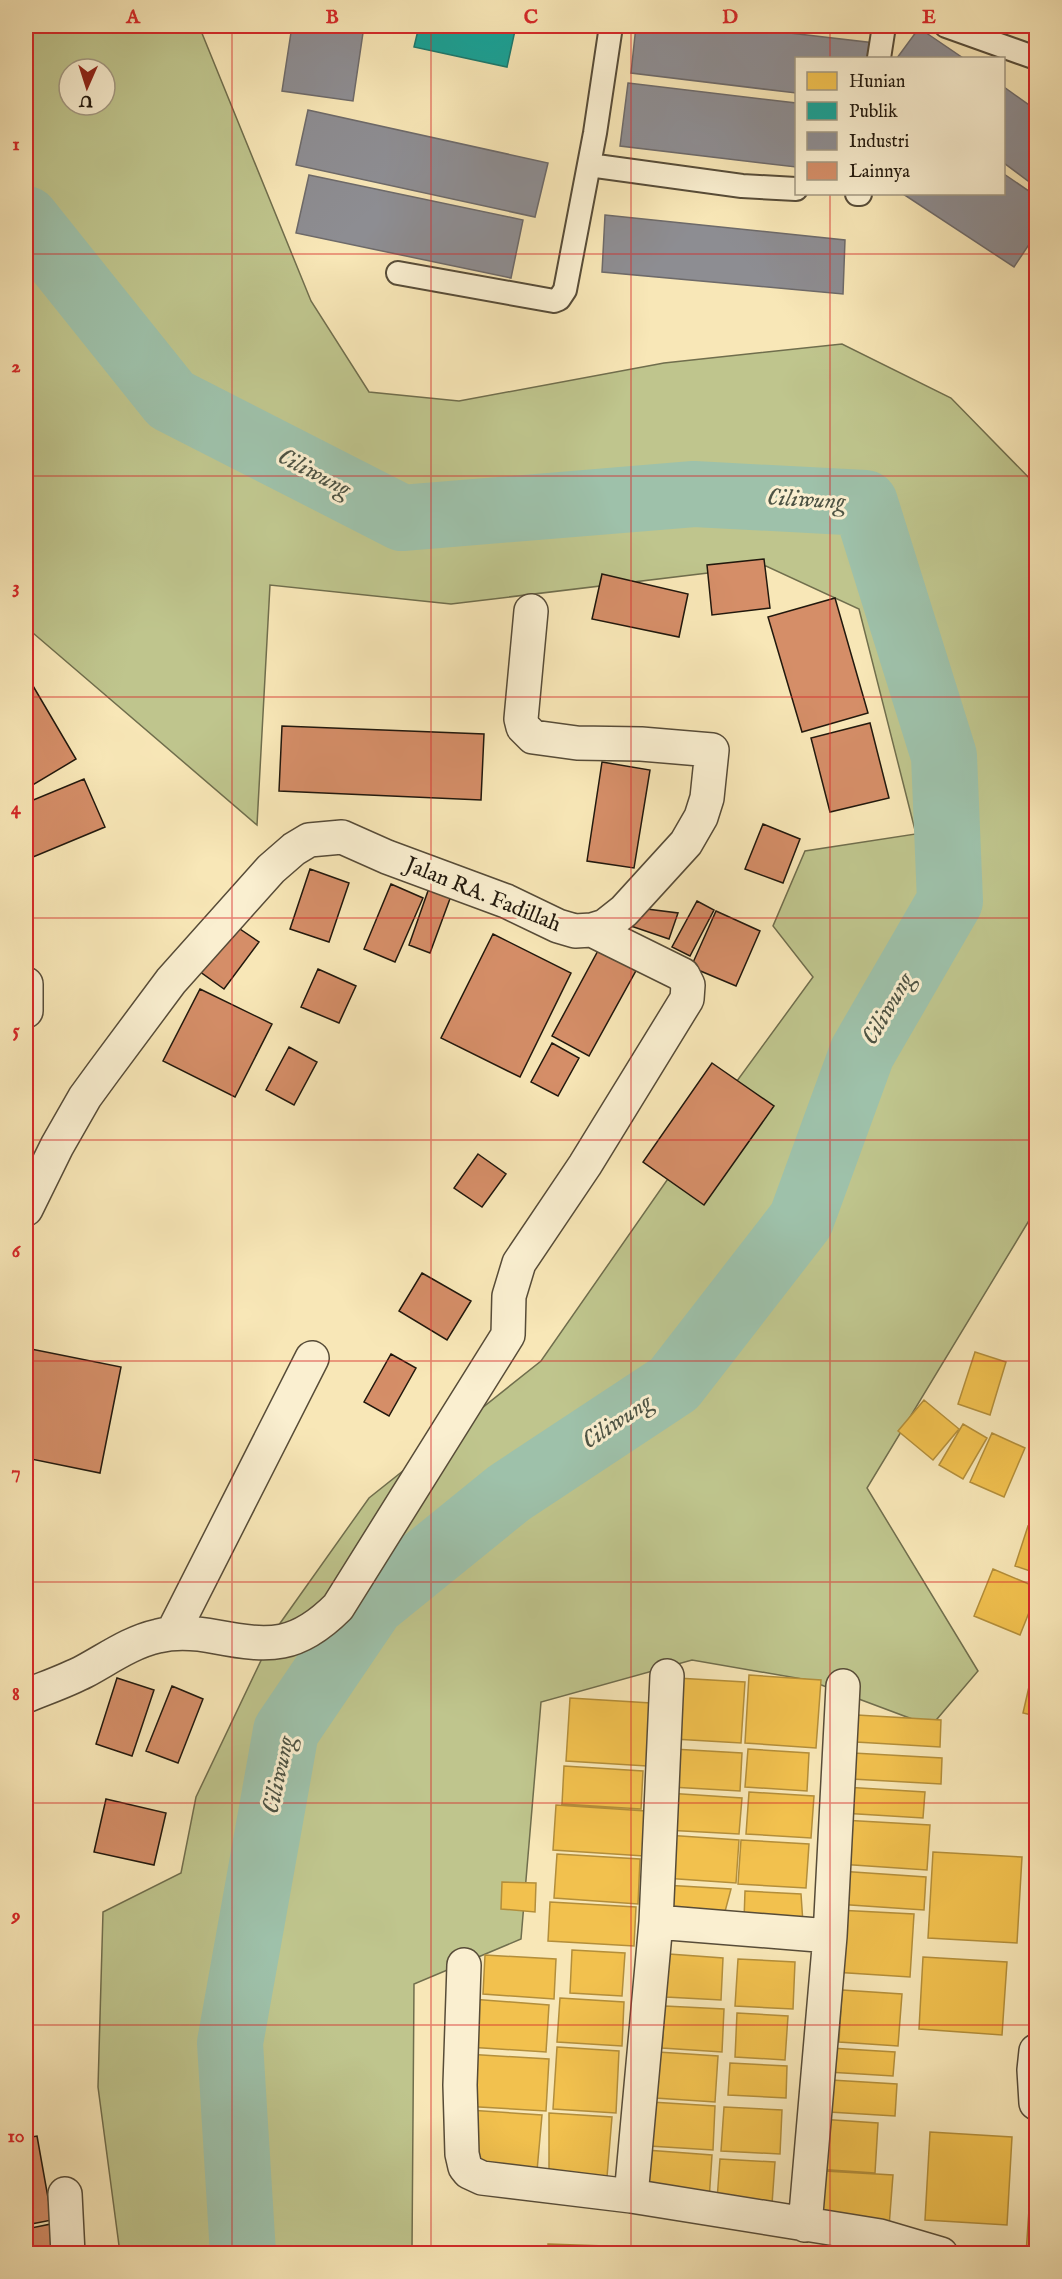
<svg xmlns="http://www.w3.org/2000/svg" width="1062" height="2279" viewBox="0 0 1062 2279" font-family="'IM FELL English',serif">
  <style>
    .green { fill: #bfc58d; stroke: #706e4d; stroke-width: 1.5; fill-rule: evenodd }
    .homes { fill: #f2c14e; stroke: #b38e3a; stroke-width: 1.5 }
    .public { fill: #17a398; stroke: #1a796e; stroke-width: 1.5 }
    .industry { fill: #8d8d92; stroke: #6d6a6a; stroke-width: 1.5 }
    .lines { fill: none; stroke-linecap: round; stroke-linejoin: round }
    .river { stroke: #9ec1aa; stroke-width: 66 }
    .building { fill: #d58e68; stroke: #21180d; stroke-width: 1.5 }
    .lane-casing { stroke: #574c38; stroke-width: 26 }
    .street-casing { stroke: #574c38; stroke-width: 36 }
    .lane { stroke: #faefd0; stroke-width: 22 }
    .street { stroke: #faefd0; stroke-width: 33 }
    .grid { fill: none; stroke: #d62828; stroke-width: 1.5; stroke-opacity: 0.55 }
    .labels { text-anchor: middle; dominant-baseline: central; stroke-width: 6; stroke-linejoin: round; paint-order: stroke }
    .street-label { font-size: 22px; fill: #21180d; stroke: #faefd0 }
    .water-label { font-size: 24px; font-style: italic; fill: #4d5344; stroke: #faefd0 }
    .neatline { fill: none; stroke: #d62828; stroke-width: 2 }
    .grid-label { font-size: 20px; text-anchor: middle; font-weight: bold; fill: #d62828 }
  </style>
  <rect width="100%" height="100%" fill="#f8e7b7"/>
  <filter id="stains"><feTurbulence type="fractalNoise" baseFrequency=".00333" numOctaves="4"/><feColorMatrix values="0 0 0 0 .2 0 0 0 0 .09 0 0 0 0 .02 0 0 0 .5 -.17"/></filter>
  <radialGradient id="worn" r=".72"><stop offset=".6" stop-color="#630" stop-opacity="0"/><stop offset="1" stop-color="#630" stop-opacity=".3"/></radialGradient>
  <path class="green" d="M 26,26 L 199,26 L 311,301 L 369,392 L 459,401 L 664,363 L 842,344 L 951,398 L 1036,485 L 1036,1209 L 867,1488 L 978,1671 L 931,1726 L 808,1680 L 692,1660 L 541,1702 L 521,1939 L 414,1984 L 412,2251 L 400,2254 L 120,2253 L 98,2087 L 103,1912 L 181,1873 L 196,1797 L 276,1629 L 369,1498 L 541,1361 L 718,1107 L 813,977 L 773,926 L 805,851 L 916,834 L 859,609 L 766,566 L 451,604 L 270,585 L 257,825 L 26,627 ZM 69,69 L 105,69 L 105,105 L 69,105 Z"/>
  <path class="homes" d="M 975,1352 L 1006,1362 L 990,1415 L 958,1404 Z
    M 924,1400 L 959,1429 L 933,1460 L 898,1431 Z
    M 963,1424 L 987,1438 L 963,1479 L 939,1465 Z
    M 992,1433 L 1025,1448 L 1004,1497 L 970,1482 Z
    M 1028,1526 L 1036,1529 L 1036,1573 L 1015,1566 Z
    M 993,1569 L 1036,1587 L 1036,1595 L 1020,1635 L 974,1616 Z
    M 1036,1656 L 1036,1716 L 1023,1713 Z
    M 749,1675 L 821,1680 L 816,1748 L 745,1743 Z
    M 677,1678 L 745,1682 L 741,1743 L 674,1739 Z
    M 570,1698 L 651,1703 L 647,1766 L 566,1761 Z
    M 857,1715 L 941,1720 L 940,1747 L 856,1742 Z
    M 673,1749 L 742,1753 L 740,1791 L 671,1787 Z
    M 748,1749 L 809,1753 L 807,1791 L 745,1787 Z
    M 853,1753 L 942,1758 L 941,1784 L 852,1779 Z
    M 564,1766 L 643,1771 L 641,1809 L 562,1804 Z
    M 844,1787 L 925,1792 L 923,1818 L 842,1813 Z
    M 749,1792 L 814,1796 L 811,1838 L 746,1834 Z
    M 667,1793 L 742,1798 L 739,1834 L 665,1830 Z
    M 556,1805 L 646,1811 L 644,1856 L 553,1850 Z
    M 842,1820 L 930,1825 L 927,1870 L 839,1864 Z
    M 666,1835 L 739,1840 L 736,1883 L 664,1878 Z
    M 741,1840 L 809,1844 L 806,1888 L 738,1884 Z
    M 933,1852 L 1022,1857 L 1017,1943 L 928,1938 Z
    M 557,1854 L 640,1859 L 638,1904 L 554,1898 Z
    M 839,1871 L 926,1877 L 924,1910 L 836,1904 Z
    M 502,1882 L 536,1883 L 535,1912 L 501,1909 Z
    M 664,1885 L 731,1889 L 722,1923 L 669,1914 Z
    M 745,1891 L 801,1894 L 803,1923 L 744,1920 Z
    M 550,1902 L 636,1907 L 634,1946 L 548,1941 Z
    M 837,1910 L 914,1914 L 910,1977 L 833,1972 Z
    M 572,1950 L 625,1953 L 622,1996 L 570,1993 Z
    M 669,1954 L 723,1958 L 721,2000 L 666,1997 Z
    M 485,1955 L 556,1959 L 554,1999 L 483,1994 Z
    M 923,1957 L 1007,1962 L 1002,2035 L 919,2029 Z
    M 738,1959 L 795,1962 L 793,2009 L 735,2006 Z
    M 842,1990 L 902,1994 L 898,2046 L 839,2042 Z
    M 560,1998 L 624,2002 L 622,2046 L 557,2042 Z
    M 471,1999 L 549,2005 L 546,2052 L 468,2047 Z
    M 665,2006 L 724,2009 L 722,2052 L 662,2048 Z
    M 737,2013 L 788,2016 L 785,2060 L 735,2057 Z
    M 557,2047 L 619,2051 L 616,2113 L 553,2109 Z
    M 830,2048 L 895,2052 L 893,2076 L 828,2072 Z
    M 658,2052 L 718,2056 L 715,2102 L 655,2098 Z
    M 466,2054 L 549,2059 L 546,2111 L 462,2106 Z
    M 730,2063 L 787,2066 L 786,2098 L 728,2095 Z
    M 831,2080 L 897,2084 L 895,2116 L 829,2112 Z
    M 651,2102 L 715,2106 L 713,2150 L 649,2146 Z
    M 724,2107 L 782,2110 L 780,2154 L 721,2151 Z
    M 468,2110 L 542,2115 L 537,2171 L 473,2162 Z
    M 549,2113 L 612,2117 L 607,2177 L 549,2170 Z
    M 819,2119 L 878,2123 L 875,2173 L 816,2169 Z
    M 930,2132 L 1012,2137 L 1007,2225 L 925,2220 Z
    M 646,2150 L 712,2155 L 709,2201 L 644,2196 Z
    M 720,2159 L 775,2162 L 772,2204 L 717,2200 Z
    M 824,2171 L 893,2175 L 889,2227 L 820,2223 Z
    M 1030,2195 L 1036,2195 L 1036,2254 L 1026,2254 Z
    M 548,2244 L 605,2246 L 605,2254 L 548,2254 Z"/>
  <path class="public" d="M 419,26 L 516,26 L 507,67 L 414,47 Z"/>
  <path class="industry" d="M 292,26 L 364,26 L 353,101 L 282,91 Z
    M 636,26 L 729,26 L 875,43 L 873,58 L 796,58 L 796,93 L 631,73 Z
    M 919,28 L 963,58 L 897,58 Z
    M 628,83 L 796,103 L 796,167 L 620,146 Z
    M 1004,87 L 1036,110 L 1036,187 L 1004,163 Z
    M 308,110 L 548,163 L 535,217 L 296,165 Z
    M 1004,174 L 1036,196 L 1036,234 L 1014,267 L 903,194 L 1004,194 Z
    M 309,175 L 523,220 L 511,278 L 296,233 Z
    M 605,215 L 845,240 L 843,294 L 602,272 Z"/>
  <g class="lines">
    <path class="river" d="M 26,219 L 171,400 L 402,518 L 694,494 L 865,503 L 944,756 L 950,901 L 862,1053 L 801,1220 L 674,1384 L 509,1493 L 372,1604 L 286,1731 L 230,2043 L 243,2254"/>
  </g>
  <path class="building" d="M 764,559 L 770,608 L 712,615 L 707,565 Z
    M 602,574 L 688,594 L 679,637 L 592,619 Z
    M 835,598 L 868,713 L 802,732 L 768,617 Z
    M 26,674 L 76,759 L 26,789 Z
    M 870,723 L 889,798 L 830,812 L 811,738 Z
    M 282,726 L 484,734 L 481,800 L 279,791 Z
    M 602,762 L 650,770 L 634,868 L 587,861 Z
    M 84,779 L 105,827 L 33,857 L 26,839 L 26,803 Z
    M 763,824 L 800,839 L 783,883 L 745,869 Z
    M 310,869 L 349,883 L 329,942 L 290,929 Z
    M 391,884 L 423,898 L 395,962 L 364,949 Z
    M 429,888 L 451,896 L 430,953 L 409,945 Z
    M 697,901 L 714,910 L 690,956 L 672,947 Z
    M 639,908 L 678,913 L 669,939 L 622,923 Z
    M 716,911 L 760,931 L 736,986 L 691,967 Z
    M 234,925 L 259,942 L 224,989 L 199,971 Z
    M 493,934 L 571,973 L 520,1077 L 441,1038 Z
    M 600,947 L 638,967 L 589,1056 L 552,1036 Z
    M 318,969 L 356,986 L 339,1023 L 301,1007 Z
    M 200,989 L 272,1024 L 235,1097 L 163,1061 Z
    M 552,1043 L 579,1058 L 558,1096 L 531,1082 Z
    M 289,1047 L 317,1062 L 294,1105 L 266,1090 Z
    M 712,1063 L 774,1106 L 704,1205 L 643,1162 Z
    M 478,1154 L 506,1174 L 482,1207 L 454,1188 Z
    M 422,1273 L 471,1301 L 447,1340 L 399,1311 Z
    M 26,1348 L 121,1367 L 100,1473 L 26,1458 Z
    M 391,1354 L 416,1368 L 389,1416 L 364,1402 Z
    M 117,1678 L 154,1690 L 132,1756 L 96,1744 Z
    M 172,1686 L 203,1699 L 178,1763 L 146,1751 Z
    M 106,1799 L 166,1813 L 154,1865 L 94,1852 Z
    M 37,2136 L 52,2220 L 26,2225 L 26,2138 Z
    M 51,2224 L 57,2254 L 26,2254 L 26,2229 Z"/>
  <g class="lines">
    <defs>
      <path id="lane" d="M 946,26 L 1036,58
        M 879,58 L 884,26
        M 589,165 L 742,186 L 796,189
        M 857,194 L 860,194
        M 398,273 L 554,301 L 559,299 L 565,290 L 595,133 L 611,26"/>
      <path id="street" d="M 26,984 L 26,1011
        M 26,1209 L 57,1146 L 85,1097 L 104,1071 L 171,981 L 271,869 L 294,849 L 309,840 L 342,837 L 387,857 L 506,901 L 558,926 L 575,931 L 592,930 L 605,926 L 624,911 L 686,843 L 701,817 L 707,798 L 712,750 L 641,744 L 577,743 L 533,737 L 523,727 L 521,719 L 531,611
        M 173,1632 L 312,1358
        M 26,1696 C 45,1688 66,1681 85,1671 C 109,1658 131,1642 158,1636 C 178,1631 197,1633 217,1637 C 270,1647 297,1648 338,1607 L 508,1335 L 509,1296 L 519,1263 L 585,1165 L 687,999 L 688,985 L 683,975 L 592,930
        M 656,1922 L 830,1936
        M 464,1965 L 460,2085 L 462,2154 L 465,2167 L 469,2172 L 482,2178 L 631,2196 L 880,2236 L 941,2254
        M 1036,2051 L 1034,2070 L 1036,2103
        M 65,2194 L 68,2254
        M 631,2196 L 656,1922 L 667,1676
        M 805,2225 L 830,1936 L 843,1686"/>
    </defs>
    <use href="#lane" class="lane-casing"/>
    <use href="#street" class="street-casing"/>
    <use href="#lane" class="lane"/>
    <use href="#street" class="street"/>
  </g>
  <path class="grid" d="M 232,26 L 232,2254M 431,26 L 431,2254M 631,26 L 631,2254M 830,26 L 830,58M 830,194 L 830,2254M 26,254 L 1036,254M 26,476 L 1036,476M 26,697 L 1036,697M 26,918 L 1036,918M 26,1140 L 1036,1140M 26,1361 L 1036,1361M 26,1582 L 1036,1582M 26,1803 L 1036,1803M 26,2025 L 1036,2025"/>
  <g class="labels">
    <g class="street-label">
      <text transform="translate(483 895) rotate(22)">Jalan RA. Fadillah</text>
    </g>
    <g class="water-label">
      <text transform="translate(314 473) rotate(27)">Ciliwung</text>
      <text transform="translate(806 500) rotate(3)">Ciliwung</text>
      <text transform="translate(888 1009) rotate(-60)">Ciliwung</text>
      <text transform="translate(617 1422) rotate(-34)">Ciliwung</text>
      <text transform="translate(279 1775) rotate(-78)">Ciliwung</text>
    </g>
  </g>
  <rect width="1062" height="2279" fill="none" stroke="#f8e7b7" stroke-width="66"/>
  <rect x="795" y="57" width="210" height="138" fill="#faefd0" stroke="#a39982" stroke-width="1.5"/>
  <rect x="807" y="72" width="30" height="18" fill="#f2c14e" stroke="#a39982" stroke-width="1.5"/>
  <text x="849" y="87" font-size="18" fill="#21180d">Hunian</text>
  <rect x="807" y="102" width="30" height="18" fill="#17a398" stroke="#a39982" stroke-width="1.5"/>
  <text x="849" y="117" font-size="18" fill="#21180d">Publik</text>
  <rect x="807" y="132" width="30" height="18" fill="#8d8d92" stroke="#a39982" stroke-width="1.5"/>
  <text x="849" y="147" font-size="18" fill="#21180d">Industri</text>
  <rect x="807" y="162" width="30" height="18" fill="#d58e68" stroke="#a39982" stroke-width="1.5"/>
  <text x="849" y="177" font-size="18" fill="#21180d">Lainnya</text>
  <g transform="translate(87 87) rotate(183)"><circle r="28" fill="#faefd0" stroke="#a39982" stroke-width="1.5"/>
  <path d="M0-4.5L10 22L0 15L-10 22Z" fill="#8f2418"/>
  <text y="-9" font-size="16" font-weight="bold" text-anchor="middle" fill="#21180d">U</text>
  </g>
  <rect x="33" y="33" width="996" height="2213" class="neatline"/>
  <g class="grid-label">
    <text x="133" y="23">A</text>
    <text x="332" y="23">B</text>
    <text x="531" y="23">C</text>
    <text x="730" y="23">D</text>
    <text x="929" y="23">E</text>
    <text x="16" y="150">1</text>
    <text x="16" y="372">2</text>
    <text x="16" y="593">3</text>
    <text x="16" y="814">4</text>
    <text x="16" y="1036">5</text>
    <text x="16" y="1257">6</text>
    <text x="16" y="1478">7</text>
    <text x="16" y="1700">8</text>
    <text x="16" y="1921">9</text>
    <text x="16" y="2142">10</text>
  </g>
  <rect width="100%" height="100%" filter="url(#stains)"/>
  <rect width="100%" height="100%" fill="url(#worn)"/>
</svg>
